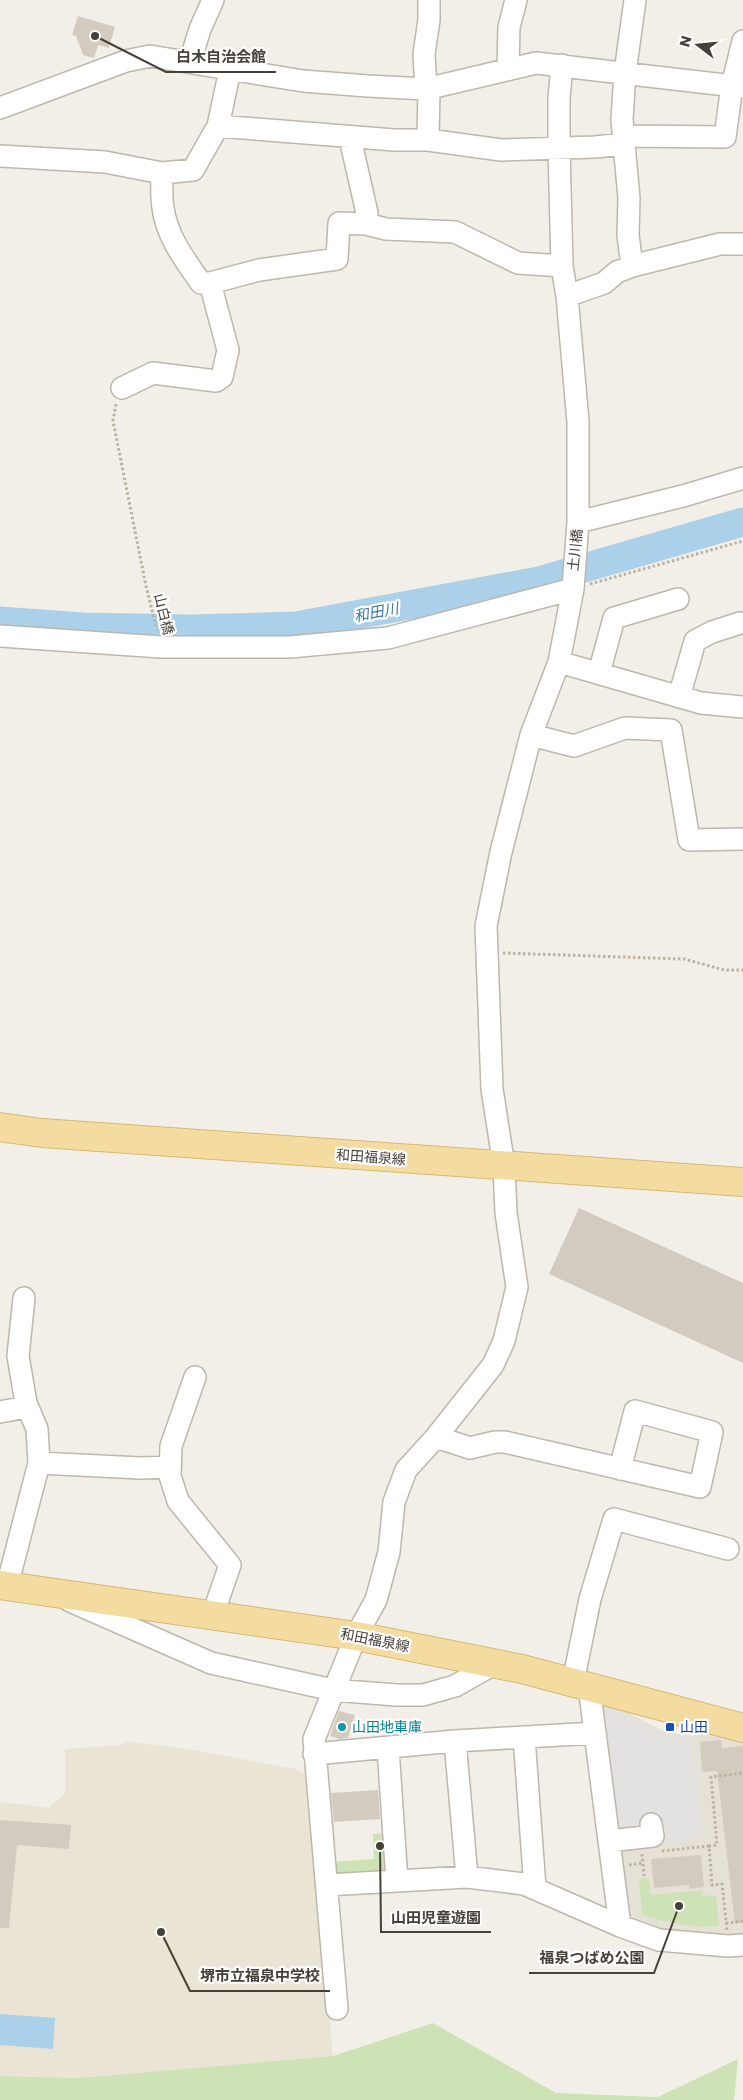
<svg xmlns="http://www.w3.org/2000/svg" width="743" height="2100" viewBox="0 0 743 2100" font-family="Poppins,'Noto Sans JP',sans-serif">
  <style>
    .residential { fill: #e6e1d7 }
    .education { fill: #eae4d4 }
    .green { fill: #cee3b5 }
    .parking { fill: #e4e2e0 }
    .water { fill: #abd0e9 }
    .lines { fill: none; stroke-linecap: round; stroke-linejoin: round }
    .river { stroke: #abd0e9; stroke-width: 29 }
    .building { fill: #d3cbbf }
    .minor-casing { stroke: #bdb7ac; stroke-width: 24 }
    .major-casing { stroke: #d8b871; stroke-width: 30 }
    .path { stroke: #bdb29f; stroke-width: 3; stroke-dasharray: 2.5 2.5; stroke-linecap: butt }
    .minor { stroke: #fff; stroke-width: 21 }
    .major { stroke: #f4dca0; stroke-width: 28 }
    .culture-dot { fill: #0f9aa8; stroke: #fff; stroke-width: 2 }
    .transit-dot { fill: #1a4fb4; stroke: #fff; stroke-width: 2 }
    .labels { text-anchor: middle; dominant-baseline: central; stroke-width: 4.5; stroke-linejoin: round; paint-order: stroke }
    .street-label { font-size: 14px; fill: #454038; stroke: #fff }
    .culture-label { font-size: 14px; fill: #0d838f; stroke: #fff; text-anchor: start }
    .transit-label { font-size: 14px; fill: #164399; stroke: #fff; text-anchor: start }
    .water-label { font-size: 15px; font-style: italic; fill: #3b7aa6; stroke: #fff }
    .leader { fill: none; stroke: #454038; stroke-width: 2 }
    .callout-dot { fill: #454038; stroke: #fff; stroke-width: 2 }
    .callout-label { font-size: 15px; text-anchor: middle; font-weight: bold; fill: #454038; stroke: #fff; stroke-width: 4.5; stroke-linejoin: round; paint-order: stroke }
  </style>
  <rect width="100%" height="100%" fill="#f2efe8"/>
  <path class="residential" d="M 600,1703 L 625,1711 L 660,1730 L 676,1734 L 713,1734 L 743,1741 L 743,1938 L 662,1931 L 632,1924 L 627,1917 Z"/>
  <path class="education" d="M 126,1741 L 194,1750 L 295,1769 L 308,1776 L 333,2056 L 78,2078 L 0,2076 L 0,1802 L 49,1808 L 65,1793 L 65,1749 L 123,1745 Z"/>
  <path class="green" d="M 386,1833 L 387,1871 L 335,1874 L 334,1862 L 374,1859 L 373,1834 Z
    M 649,1878 L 651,1895 L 702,1890 L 702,1896 L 716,1895 L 719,1926 C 694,1929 666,1922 642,1915 L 639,1879 Z
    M 433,2023 L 556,2093 L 658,2097 L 738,2059 L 734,2100 L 0,2100 L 0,2076 L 78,2078 L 333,2056 Z"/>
  <path class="parking" d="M 603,1705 L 635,1719 L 660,1733 L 692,1737 L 704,1838 L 620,1849 Z"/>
  <path class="water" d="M 0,2014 L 55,2018 L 53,2049 L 0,2045 Z"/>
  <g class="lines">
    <path class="river" d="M 0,621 L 82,627 L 192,629 L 296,626 L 539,581 L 743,522"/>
  </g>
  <path class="building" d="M 78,16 L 115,27 L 109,48 L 98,45 L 94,58 L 83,55 L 76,36 L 72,35 Z
    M 579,1208 L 743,1283 L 743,1363 L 549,1274 Z
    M 339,1711 L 355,1715 L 348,1738 L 340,1739 L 330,1736 Z
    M 721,1740 L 722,1748 L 743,1746 L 743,1923 L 735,1924 L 717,1771 L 702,1772 L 700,1742 Z
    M 378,1790 L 380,1819 L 334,1822 L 331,1793 Z
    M 0,1820 L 71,1825 L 69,1849 L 17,1845 L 9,1928 L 0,1928 Z
    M 701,1855 L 704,1887 L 689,1889 L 689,1885 L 654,1888 L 651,1859 Z"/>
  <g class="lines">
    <defs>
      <path id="minor" d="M 190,62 L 200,29 L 213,0
        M 508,68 L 509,27 L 516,0
        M 426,89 L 424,54 L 429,20 L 429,0
        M 0,108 L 126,61 L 150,56 L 303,81 L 368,86 L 426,89 L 536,63 L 743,87
        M 218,126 L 394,140 L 428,140 L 501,150 L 595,147 L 624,144 L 629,198 L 628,235 L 632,266
        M 624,136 L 725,137 L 732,86 L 743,41
        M 352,137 L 352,147 L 367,213 L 366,224
        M 428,140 L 429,88
        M 624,144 L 622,119 L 625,73 L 635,0
        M 0,156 L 105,162 L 162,173 L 193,170 L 218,126 L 230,70
        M 162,173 C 162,185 161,197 163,208 C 167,237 185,260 201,283 L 210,283 L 259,270 L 337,259 L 339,223 L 366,224 L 386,229 L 455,232 L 518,263 L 562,266
        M 567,296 L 604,283 L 617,272 L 632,266 L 720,244 L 743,244
        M 122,388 L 153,373 L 216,381 L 222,377 L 228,350 L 210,283
        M 578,522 L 683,496 L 743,478
        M 0,636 L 161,647 L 290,647 L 388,638 L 573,589
        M 559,662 L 701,703 L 743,707
        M 599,673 L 614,618 L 678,599
        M 679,697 L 695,641 L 712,632 L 740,623
        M 531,735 L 574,746 L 625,728 L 671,730 L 689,840 L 743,839
        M 195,1377 L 171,1446 L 170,1476 L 178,1501 L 230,1565 L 213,1614
        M 0,1412 L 27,1407
        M 436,1437 L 470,1448 L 495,1442 L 505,1442 L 700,1487 L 712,1432 L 635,1411 L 620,1469
        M 39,1463 L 140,1468 L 170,1467
        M 7,1586 L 39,1463 L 37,1429 L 26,1403 L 18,1356 L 24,1298
        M 70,1601 L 211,1663 L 333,1690 L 396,1695 L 423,1695 L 455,1686 L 494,1664
        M 573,1682 L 590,1599 L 614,1519 L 728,1549
        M 589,1686 L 620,1926
        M 524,1737 L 535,1888
        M 455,1741 L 467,1877
        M 388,1748 L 397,1881
        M 314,1754 L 455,1741 L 595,1733
        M 609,1841 L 653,1836 L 651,1824
        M 327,1885 L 467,1877 L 524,1884 L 620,1926 L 659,1940 L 728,1946 L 743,1945
        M 337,2009 L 314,1739 L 356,1636 L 376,1600 L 389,1552 L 394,1502 L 406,1470 L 436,1437 L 493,1365 L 504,1341 L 517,1287 L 506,1213 L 504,1166 L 492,1089 L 486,926 L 501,852 L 531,735 L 559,662 L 573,589 L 578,522 L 578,422 L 567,296 L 562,266 L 559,148 L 559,98 L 562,65"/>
      <path id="major" d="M 0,1127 L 42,1133 L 743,1182
        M 0,1585 L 356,1636 L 522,1669 L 743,1728"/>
    </defs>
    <use href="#minor" class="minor-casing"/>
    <use href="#major" class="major-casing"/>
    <path class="path" d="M 116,404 L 113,421 L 146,586 L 157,630
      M 590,584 L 743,541
      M 503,953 L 684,959 L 724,970 L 743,970
      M 662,1851 L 709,1846
      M 642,1854 L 644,1876
      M 629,1865 L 642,1863
      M 726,1923 L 743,1921
      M 727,1930 L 722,1884 L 712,1885 L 709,1846 L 717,1845 L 711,1777 L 743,1773"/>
    <use href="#minor" class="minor"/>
    <use href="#major" class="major"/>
  </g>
  <circle class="culture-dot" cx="342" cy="1727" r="5"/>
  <rect class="transit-dot" x="665" y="1722" width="10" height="10" rx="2.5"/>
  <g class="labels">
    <g class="street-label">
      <text transform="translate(575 550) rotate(-84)">土川橋</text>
      <text transform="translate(164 614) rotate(76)">山白橋</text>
      <text transform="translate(371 1157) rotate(4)">和田福泉線</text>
      <text transform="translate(375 1640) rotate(11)">和田福泉線</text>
    </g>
    <g class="culture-label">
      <text x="352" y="1727">山田地車庫</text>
    </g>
    <g class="transit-label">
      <text x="680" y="1727">山田</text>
    </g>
    <g class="water-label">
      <text transform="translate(376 612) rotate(-11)">和田川</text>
    </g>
  </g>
  <path class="leader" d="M95 36L166 72H276M380 1846L381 1932H491M679 1906L654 1973H529M161 1932L190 1991H330"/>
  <g class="callout-dot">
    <circle cx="95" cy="36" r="5"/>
    <circle cx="380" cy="1846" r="5"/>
    <circle cx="679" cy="1906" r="5"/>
    <circle cx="161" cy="1932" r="5"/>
  </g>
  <g class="callout-label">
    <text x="221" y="62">白木自治会館</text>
    <text x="436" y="1923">山田児童遊園</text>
    <text x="592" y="1963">福泉つばめ公園</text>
    <text x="260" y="1981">堺市立福泉中学校</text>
  </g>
  <g transform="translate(698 45) rotate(286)" stroke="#ffffff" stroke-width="4" paint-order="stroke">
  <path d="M0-4L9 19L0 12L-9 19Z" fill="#454038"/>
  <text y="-8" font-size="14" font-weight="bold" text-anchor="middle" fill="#454038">N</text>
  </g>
</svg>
